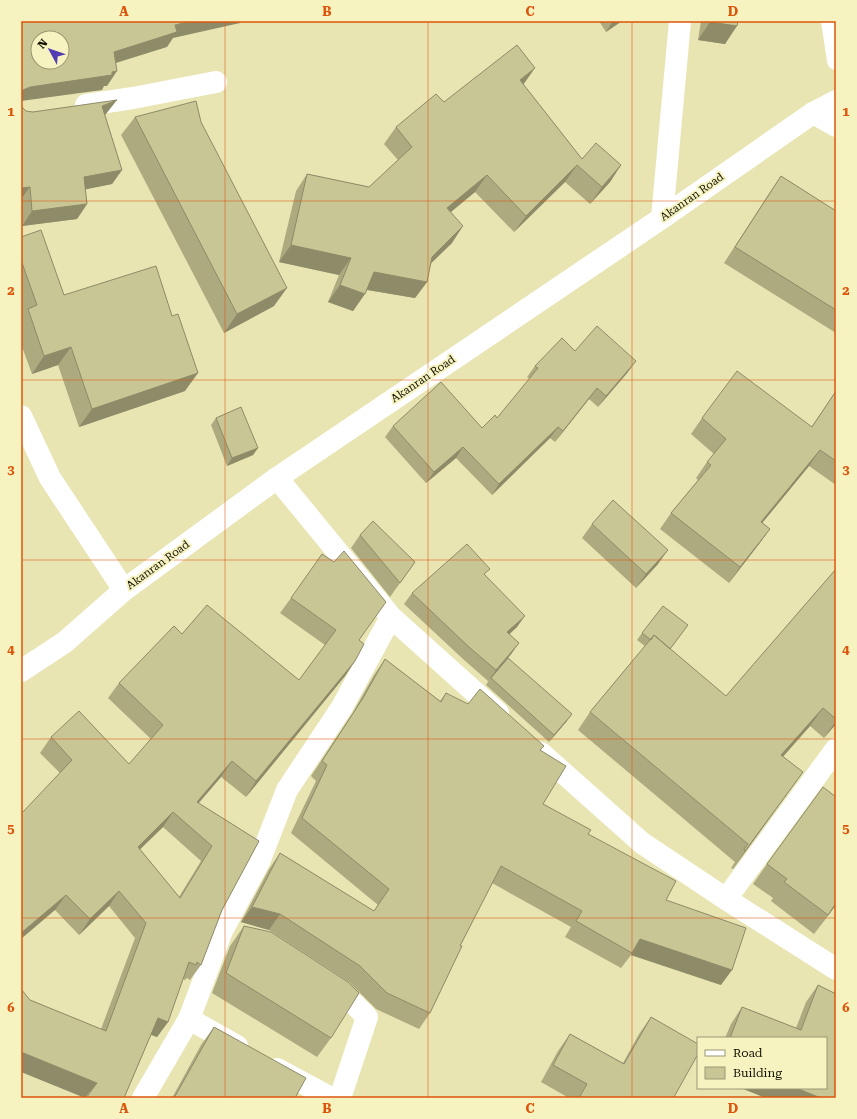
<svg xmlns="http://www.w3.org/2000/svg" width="857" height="1119" viewBox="0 0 857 1119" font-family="'Roboto Serif',serif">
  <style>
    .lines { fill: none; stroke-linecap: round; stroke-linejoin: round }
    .service { stroke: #fff; stroke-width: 18 }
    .minor { stroke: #fff; stroke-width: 22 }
    .secondary { stroke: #fff; stroke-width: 22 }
    .wall { fill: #adaa80; fill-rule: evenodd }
    .shaded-wall { fill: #8d8b68 }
    .building { fill: #c9c695; stroke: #8d8b68; fill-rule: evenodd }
    .grid { fill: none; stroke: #dd550b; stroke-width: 1; stroke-opacity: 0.55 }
    .labels { text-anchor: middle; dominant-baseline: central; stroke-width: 4; stroke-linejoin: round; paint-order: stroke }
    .street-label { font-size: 11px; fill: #111001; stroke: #f6f3c0 }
    .neatline { fill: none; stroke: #dd550b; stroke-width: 1.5 }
    .grid-label { font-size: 13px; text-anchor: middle; font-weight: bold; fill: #dd550b }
  </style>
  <rect width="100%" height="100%" fill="#e8e5b3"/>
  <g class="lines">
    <path class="service" d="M 830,21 L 836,61"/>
    <path class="minor" d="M 86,105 L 133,98 L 216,82
      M 813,113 L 836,126
      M 662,218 L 680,21
      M 21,416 L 50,478 L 124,590
      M 277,478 L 391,617 L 498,713
      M 541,753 L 642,843 L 726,899 L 836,969
      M 726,899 L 836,749
      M 330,984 L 342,992 L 367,1017 L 340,1098
      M 189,1019 L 237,1046
      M 277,1069 L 331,1098
      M 143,1098 L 189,1019 L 222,931 L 259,862 L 287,790 L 342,707 L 391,617"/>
    <path class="secondary" d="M 21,671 L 65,642 L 124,590 L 277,478 L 662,218 L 813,113 L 836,101"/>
  </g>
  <path class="wall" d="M 599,21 L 622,21 L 606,32 Z
    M 701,21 L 738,21 L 725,44 L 698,40 Z
    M 523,84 L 582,159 L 621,165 L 610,182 L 590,204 L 565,182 L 514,232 L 475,192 L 451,212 L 452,243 L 431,263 L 427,282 L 415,298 L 367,290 L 353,311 L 328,302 L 339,275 L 279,262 L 296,191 L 307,174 L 369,187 L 398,160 L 384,144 L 396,127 L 444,102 Z
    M 21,106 L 26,111 L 33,112 L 106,114 L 105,115 L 122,170 L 112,184 L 85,189 L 87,204 L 77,219 L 22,226 L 21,217 Z
    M 135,117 L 201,122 L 274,306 L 224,333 L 121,135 Z
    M 781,176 L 836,211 L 836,333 L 724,263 L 770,192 Z
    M 21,237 L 64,295 L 185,391 L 79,427 L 58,365 L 32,374 L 21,344 L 21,318 L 22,316 L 21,313 Z
    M 575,351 L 628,372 L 598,407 L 589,399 L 555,442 L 550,438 L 492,495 L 456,458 L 426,483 L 385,437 L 393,426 L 482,428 L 497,418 L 530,379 L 527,377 L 535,366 Z
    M 836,391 L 836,485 L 809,466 L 762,523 L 770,529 L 759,544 L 729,583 L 660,529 L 671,513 L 698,480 L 696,478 L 707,462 L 714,454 L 691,434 L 702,418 L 812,426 Z
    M 216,418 L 258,448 L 253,455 L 227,466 L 211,425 Z
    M 592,524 L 658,564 L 636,588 L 582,538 Z
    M 360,535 L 415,562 L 390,597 L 351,548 Z
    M 836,569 L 836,724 L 824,738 L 810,726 L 783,757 L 803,772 L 733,869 L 731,868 L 735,862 L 578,730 L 590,712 L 645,646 L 637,640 L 642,633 L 688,625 L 670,649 L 726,696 Z
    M 485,575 L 517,627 L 509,634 L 512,653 L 508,658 L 567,721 L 549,742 L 486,685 L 489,680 L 488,681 L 463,659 L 404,604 L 412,593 Z
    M 291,598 L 359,640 L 355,661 L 345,676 L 246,797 L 221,777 L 198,803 L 259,841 L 222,910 L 201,965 L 190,980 L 187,978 L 185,980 L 183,979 L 168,1022 L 157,1037 L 151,1035 L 124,1098 L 30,1000 L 101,1029 L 135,938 L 109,906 L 79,935 L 55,910 L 60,773 L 40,753 L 51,737 L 129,764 L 151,739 L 108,698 L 119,683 L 182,634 L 299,680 L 325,645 L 280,613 ZM 163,827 L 201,861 L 179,897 L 140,849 Z
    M 385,659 L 440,701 L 446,693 L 541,750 L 543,804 L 588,834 L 666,900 L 721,985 L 631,955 L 621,968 L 565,937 L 571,927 L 492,883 L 460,946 L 430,1013 L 419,1029 L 376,1009 L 349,982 L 269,930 L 241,922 L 269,869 L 280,853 L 374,911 L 378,905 L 291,833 L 316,781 L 311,776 L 352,714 L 374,675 Z
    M 836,797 L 836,905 L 814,934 L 771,901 L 773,898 L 753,884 L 767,864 Z
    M 244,926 L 331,1038 L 317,1057 L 212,993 L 230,946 Z
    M 818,985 L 836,994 L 836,1098 L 766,1098 L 741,1088 L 826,1088 L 826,1038 L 725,1038 L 731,1024 L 742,1007 L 796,1028 L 806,1002 Z
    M 651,1017 L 674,1097 L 675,1098 L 569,1098 L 541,1082 L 558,1051 L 570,1034 L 623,1063 L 639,1034 Z
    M 214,1027 L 295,1098 L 172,1098 L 201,1045 Z"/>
  <path class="shaded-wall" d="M 192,21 L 242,21 L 240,23 L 173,38 L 167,47 L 103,67 L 114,52 L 175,25 Z
    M 613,21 L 622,21 L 606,32 Z
    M 710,22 L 737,26 L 725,44 L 698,40 Z
    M 535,68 L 523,85 L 520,80 Z
    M 117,71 L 107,86 L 104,86 L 102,90 L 21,101 L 21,93 L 23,90 L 30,87 Z
    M 117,100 L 106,114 L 92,121 L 102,106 Z
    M 577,165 L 565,182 L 514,232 L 526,216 Z
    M 621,165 L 610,182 L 590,204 L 602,187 Z
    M 122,170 L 112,184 L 73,192 L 84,177 Z
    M 487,175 L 475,192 L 435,225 L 447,208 Z
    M 30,187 L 21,199 L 21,188 Z
    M 87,204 L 77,219 L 22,226 L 32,211 Z
    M 463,226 L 452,243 L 420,274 L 432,257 Z
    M 291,245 L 351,258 L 339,275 L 279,262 Z
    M 374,272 L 427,282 L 415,298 L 362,289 Z
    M 340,285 L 365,294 L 353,311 L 328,302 Z
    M 287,288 L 274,306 L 224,333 L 237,314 Z
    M 71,347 L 58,365 L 32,374 L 44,356 Z
    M 636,361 L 628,372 L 598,407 L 606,396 Z
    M 198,373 L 185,391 L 79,427 L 92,409 Z
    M 597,388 L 589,399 L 555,442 L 563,431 Z
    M 558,427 L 550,438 L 492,495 L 499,484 Z
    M 463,447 L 456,458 L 426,483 L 434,472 Z
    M 258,448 L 253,455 L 227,466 L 232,458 Z
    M 820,450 L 809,466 L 750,538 L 761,522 Z
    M 770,529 L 759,544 L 729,583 L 740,567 Z
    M 668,550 L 658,564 L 636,588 L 646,574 Z
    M 525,616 L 517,627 L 500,643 L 507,632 Z
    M 519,643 L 512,653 L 488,681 L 496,670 Z
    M 355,661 L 345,676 L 246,797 L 256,781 Z
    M 823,708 L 810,726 L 768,773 L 781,755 Z
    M 572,714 L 567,721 L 549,742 L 554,735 Z
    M 836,721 L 836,724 L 824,738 Z
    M 232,761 L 221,777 L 186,818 L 197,802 Z
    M 803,772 L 790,790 L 733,869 L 745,851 Z
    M 173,812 L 163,827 L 127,862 L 138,847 Z
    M 119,891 L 109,906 L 79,935 L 90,919 Z
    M 66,895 L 55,910 L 21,939 L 21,933 Z
    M 836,903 L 836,905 L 814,934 L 828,915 Z
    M 252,907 L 280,914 L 269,930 L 241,922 Z
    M 640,939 L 732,970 L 721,985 L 631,955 Z
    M 158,1018 L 168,1022 L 157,1037 L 147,1033 Z
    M 21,1052 L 97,1083 L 85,1098 L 21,1072 Z
    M 741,1088 L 796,1088 L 821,1098 L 766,1098 Z"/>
  <path class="building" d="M 21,21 L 192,21 L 175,25 L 177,32 L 114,52 L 117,71 L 112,72 L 112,75 L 30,87 L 23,90 L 21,93 ZM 38,38 L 62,38 L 62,62 L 38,62 Z
    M 711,21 L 738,21 L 737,26 L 710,22 Z
    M 517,45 L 535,68 L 520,80 L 582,159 L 596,143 L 621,165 L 602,187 L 577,165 L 526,216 L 487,175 L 447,208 L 463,226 L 432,257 L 427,282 L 374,272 L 365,294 L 340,285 L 351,258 L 291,245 L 307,174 L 369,187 L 412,147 L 396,127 L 436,94 L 444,102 Z
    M 117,100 L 102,106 L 122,170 L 84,177 L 87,204 L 32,211 L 30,187 L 21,188 L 21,106 L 26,111 L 33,112 Z
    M 196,101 L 201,122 L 287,288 L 237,314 L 135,117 Z
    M 781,176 L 836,211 L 836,310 L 735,247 Z
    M 41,230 L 64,295 L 156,266 L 172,316 L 178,314 L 198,373 L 92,409 L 71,347 L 44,356 L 28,309 L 37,305 L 21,260 L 21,237 Z
    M 597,326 L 636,361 L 606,396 L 597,388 L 563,431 L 558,427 L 499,484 L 463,447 L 434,472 L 393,426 L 441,382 L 482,428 L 495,415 L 497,418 L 538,368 L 535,366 L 562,338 L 575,351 Z
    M 737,371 L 812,427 L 836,391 L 836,461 L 820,450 L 761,522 L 770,529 L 740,567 L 671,513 L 711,465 L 707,462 L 726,439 L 702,418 Z
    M 241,407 L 258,448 L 232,458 L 216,418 Z
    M 613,500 L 668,550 L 646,574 L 592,524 Z
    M 373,521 L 415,562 L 400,583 L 360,535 Z
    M 467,544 L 490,569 L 484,574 L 525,616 L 507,632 L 519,643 L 496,670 L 470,648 L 412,593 Z
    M 344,551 L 386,602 L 359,640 L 364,644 L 355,661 L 256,781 L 232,761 L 197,802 L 259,841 L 222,910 L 201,965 L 197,962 L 196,965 L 189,962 L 168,1022 L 158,1018 L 124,1098 L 86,1098 L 97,1083 L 21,1052 L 21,989 L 30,1000 L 106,1031 L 146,923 L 119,891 L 90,919 L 66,895 L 21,933 L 21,814 L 72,760 L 51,737 L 79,711 L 129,764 L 163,725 L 119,683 L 174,626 L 182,634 L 207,605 L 299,680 L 336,630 L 291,598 L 322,554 L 334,562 ZM 173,812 L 212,846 L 180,898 L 138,847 Z
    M 836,569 L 836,719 L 823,708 L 781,755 L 803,772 L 745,851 L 744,849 L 748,844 L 590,712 L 654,635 L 726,696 Z
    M 663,606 L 688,625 L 670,649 L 654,635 L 651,640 L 642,633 Z
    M 508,658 L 572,714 L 554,735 L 491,678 Z
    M 385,659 L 441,702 L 446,693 L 468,704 L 480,689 L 544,746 L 540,750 L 566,766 L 543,804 L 591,830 L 588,834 L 676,881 L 666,900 L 746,928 L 732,970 L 640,939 L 632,953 L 576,921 L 582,911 L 501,866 L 460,946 L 462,946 L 430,1013 L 387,993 L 360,966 L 280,914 L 252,907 L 280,853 L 374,911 L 389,889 L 302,818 L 327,765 L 322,761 L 363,698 Z
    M 823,787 L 836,797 L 836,903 L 828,915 L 784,882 L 787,879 L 767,864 Z
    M 244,926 L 271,932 L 348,982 L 359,993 L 331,1038 L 226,973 Z
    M 818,985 L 836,994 L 836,1098 L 821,1098 L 796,1088 L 826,1088 L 826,1038 L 730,1038 L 742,1007 L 801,1030 Z
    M 651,1017 L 698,1044 L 698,1054 L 674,1097 L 675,1098 L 579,1098 L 587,1084 L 553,1065 L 570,1034 L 624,1064 Z
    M 214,1027 L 306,1078 L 295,1098 L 174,1098 Z"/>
  <path class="grid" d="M 225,21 L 225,1098M 428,21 L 428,1098M 632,21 L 632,1098M 21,201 L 836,201M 21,380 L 836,380M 21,560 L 836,560M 21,739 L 836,739M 21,918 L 836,918"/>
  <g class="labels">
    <g class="street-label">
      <text transform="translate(692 197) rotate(-35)">Akanran Road</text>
      <text transform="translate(423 379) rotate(-34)">Akanran Road</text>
      <text transform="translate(158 565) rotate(-36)">Akanran Road</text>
    </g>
  </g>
  <rect width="857" height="1119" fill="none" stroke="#f6f3c0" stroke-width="44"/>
  <rect x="697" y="1037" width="130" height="52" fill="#f6f3c0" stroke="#9a9874"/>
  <rect x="705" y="1050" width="20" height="6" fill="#ffffff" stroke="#9a9874"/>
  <text x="733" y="1057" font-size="12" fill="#111001">Road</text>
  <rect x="705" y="1067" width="20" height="12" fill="#c9c695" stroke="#9a9874"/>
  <text x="733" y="1077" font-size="12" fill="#111001">Building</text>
  <g transform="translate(50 50) rotate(310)"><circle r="19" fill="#f6f3c0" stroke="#9a9874"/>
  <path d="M0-3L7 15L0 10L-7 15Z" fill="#513cb3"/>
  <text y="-6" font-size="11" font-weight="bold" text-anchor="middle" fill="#111001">N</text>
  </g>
  <rect x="22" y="22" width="813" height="1075" class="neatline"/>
  <g class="grid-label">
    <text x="124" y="16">A</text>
    <text x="327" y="16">B</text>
    <text x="530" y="16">C</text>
    <text x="733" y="16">D</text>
    <text x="11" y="116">1</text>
    <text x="846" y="116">1</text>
    <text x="11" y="295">2</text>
    <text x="846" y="295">2</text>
    <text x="11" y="474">3</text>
    <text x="846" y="474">3</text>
    <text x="11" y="654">4</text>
    <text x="846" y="654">4</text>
    <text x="11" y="833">5</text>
    <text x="846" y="833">5</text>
    <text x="11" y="1012">6</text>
    <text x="846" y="1012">6</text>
    <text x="124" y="1113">A</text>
    <text x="327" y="1113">B</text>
    <text x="530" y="1113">C</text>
    <text x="733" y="1113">D</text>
  </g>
</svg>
